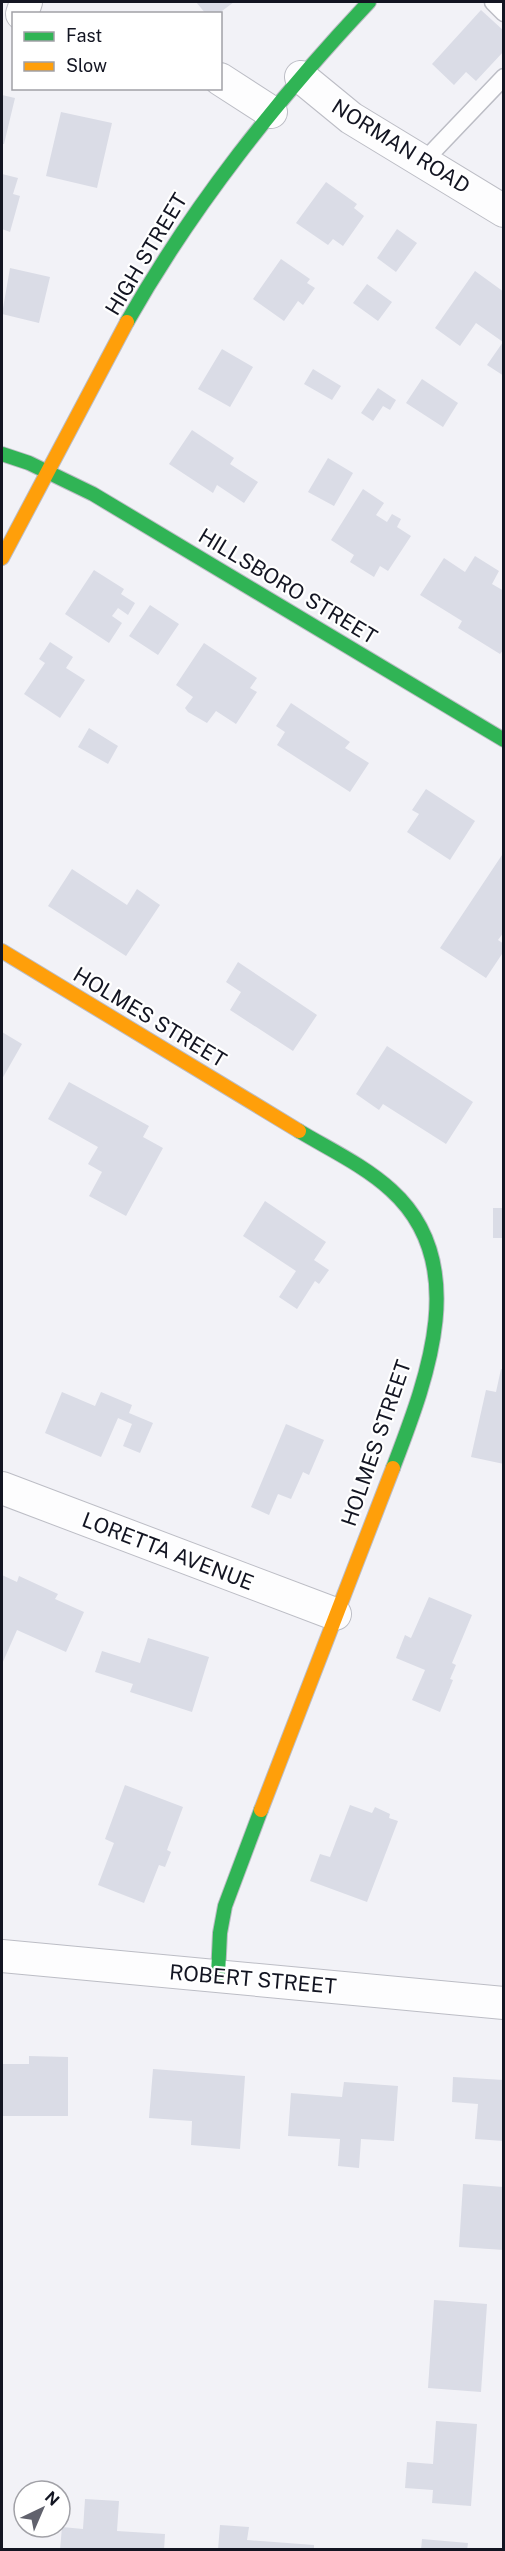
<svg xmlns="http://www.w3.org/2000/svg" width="505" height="2551" viewBox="0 0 505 2551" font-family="'Public Sans',sans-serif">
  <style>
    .building { fill: #dadce6 }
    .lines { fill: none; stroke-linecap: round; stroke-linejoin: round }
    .lane-casing { stroke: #bcbdc5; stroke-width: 19 }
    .street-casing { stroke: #bcbdc5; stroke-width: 34 }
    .fast-casing { stroke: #bcbdc5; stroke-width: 16 }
    .slow-casing { stroke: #bcbdc5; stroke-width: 16 }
    .lane { stroke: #fdfdfe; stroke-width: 16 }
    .street { stroke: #fdfdfe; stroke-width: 32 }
    .fast { stroke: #30b455; stroke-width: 14 }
    .slow { stroke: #ff9f0a; stroke-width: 14 }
    .labels { text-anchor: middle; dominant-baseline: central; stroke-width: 4.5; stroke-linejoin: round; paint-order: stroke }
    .street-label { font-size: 21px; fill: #131522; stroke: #fff }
  </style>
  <rect width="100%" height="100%" fill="#f2f2f7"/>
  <path class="building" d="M 196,2 L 234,2 L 218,14 L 206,14 Z
    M 481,10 L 504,31 L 504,51 L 476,81 L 466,72 L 454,85 L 432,64 Z
    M 2,95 L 15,98 L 4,144 L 2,144 Z
    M 61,112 L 112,123 L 97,188 L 46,176 Z
    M 2,174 L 18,178 L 13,194 L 20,196 L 10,232 L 2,229 Z
    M 326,182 L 357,204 L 354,208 L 364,216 L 343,246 L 333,239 L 328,245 L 296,223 Z
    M 397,229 L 417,243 L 396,272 L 377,258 Z
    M 281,259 L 310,279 L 307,283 L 315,288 L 303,305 L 298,301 L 284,321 L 253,299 Z
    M 10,268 L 50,277 L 39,323 L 2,314 Z
    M 475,271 L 504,292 L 504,376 L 487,365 L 503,342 L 476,323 L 460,346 L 435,328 Z
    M 367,284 L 392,302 L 378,321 L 353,303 Z
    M 222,349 L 253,367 L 230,407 L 198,389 Z
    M 313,369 L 341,386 L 332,400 L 304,384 Z
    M 422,379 L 458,403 L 443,427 L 406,403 Z
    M 378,388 L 396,400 L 390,410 L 383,406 L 373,421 L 361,413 Z
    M 192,430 L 234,458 L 230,464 L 258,482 L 244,503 L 217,485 L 213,493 L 169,464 Z
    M 328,458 L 353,473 L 334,506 L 308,492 Z
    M 363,489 L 384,503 L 376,515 L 387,522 L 392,514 L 401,519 L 397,527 L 411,536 L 388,571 L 380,566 L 374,577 L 350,562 L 354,555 L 331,540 Z
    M 475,556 L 499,571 L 492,584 L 504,591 L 504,649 L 500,654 L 458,628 L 462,621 L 420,595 L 444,558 L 465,572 Z
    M 94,570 L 124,589 L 121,594 L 135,603 L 128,615 L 118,608 L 112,616 L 122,623 L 109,643 L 65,614 Z
    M 150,605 L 179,624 L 158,655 L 129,636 Z
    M 50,642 L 73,657 L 66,668 L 85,680 L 60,718 L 24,694 L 45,663 L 39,659 Z
    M 204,643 L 257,678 L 250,688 L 257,692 L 236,724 L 216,711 L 207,723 L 188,712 L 185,708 L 193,697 L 176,685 Z
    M 291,703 L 350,742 L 345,748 L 369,763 L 350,792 L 277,745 L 285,732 L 276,726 Z
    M 89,728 L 118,746 L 108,764 L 78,747 Z
    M 426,789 L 475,821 L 450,860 L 407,832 L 419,814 L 412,810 Z
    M 504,852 L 504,932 L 498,940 L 504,944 L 504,951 L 486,978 L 440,948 Z
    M 72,869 L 127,905 L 137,889 L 160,905 L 126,956 L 48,906 Z
    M 238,962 L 317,1015 L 293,1051 L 230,1010 L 241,992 L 226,982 Z
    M 2,1032 L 22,1044 L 2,1079 Z
    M 387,1046 L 473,1102 L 446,1144 L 383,1104 L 379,1110 L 356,1094 Z
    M 69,1082 L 149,1126 L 143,1137 L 163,1148 L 126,1216 L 89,1196 L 102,1172 L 88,1164 L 98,1147 L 48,1119 Z
    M 265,1201 L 326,1242 L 314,1260 L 329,1270 L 319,1284 L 315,1281 L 297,1309 L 279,1297 L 296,1271 L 243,1236 Z
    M 493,1208 L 504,1208 L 504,1238 L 493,1238 Z
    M 501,1369 L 504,1370 L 504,1464 L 471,1457 L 486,1390 L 496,1392 Z
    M 62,1392 L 95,1406 L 101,1392 L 132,1405 L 129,1413 L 153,1423 L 140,1453 L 123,1446 L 132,1424 L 118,1418 L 101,1457 L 45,1433 Z
    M 286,1424 L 324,1440 L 309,1475 L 303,1472 L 291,1499 L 278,1494 L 269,1515 L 251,1507 Z
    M 2,1575 L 17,1582 L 19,1576 L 58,1594 L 55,1599 L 84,1612 L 66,1652 L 17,1630 L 2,1664 Z
    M 429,1597 L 472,1615 L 452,1663 L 456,1665 L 450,1679 L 453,1680 L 440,1712 L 412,1700 L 425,1670 L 396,1658 L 405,1635 L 411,1638 Z
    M 148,1638 L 209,1657 L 192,1712 L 130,1692 L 133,1684 L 95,1672 L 102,1651 L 140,1663 Z
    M 125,1785 L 183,1807 L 167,1850 L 171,1852 L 165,1867 L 159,1865 L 144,1903 L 98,1885 L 114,1843 L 105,1839 Z
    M 350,1805 L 372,1813 L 375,1807 L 390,1814 L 389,1818 L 398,1821 L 367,1902 L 310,1881 L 320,1854 L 330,1857 Z
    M 29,2056 L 68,2057 L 68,2116 L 2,2116 L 2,2064 L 29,2064 Z
    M 153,2069 L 245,2076 L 240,2149 L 191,2145 L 192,2121 L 149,2118 Z
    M 453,2077 L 504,2080 L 504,2141 L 475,2139 L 478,2104 L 452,2102 Z
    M 344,2082 L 398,2086 L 394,2141 L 361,2139 L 359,2168 L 338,2166 L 340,2139 L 288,2136 L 291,2093 L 342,2097 Z
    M 463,2184 L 504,2187 L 504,2250 L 459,2247 Z
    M 434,2300 L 487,2304 L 481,2392 L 428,2388 Z
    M 436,2421 L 477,2424 L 471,2506 L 432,2503 L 433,2490 L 405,2488 L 407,2462 L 433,2464 Z
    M 85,2499 L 119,2501 L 117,2531 L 165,2534 L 164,2550 L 60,2550 L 62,2527 L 83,2529 Z
    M 220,2525 L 249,2527 L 247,2540 L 314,2545 L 314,2550 L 218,2550 Z
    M 422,2539 L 468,2543 L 467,2550 L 421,2550 Z"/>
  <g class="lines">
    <defs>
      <path id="lane" d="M 493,2 L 504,13
        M 423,162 L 504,77"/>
      <path id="street" d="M 22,14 L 26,2
        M 301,77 L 351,118 L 504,211
        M 220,79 L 271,112
        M 2,1488 L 335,1614
        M 2,1956 L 504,2003"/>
      <path id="fast" d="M 127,322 C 194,204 276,101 369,2
        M 2,454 L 29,463 L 93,494 L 504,740
        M 299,1131 C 329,1149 365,1166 391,1190 C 473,1264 426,1381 393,1468
        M 218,1975 L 220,1933 L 225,1906 L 261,1810"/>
      <path id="slow" d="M 2,558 L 127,322
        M 2,951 L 299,1131
        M 261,1810 L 393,1468"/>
    </defs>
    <use href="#lane" class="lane-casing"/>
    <use href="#street" class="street-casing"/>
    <use href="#fast" class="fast-casing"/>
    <use href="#slow" class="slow-casing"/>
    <use href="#lane" class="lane"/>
    <use href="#street" class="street"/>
    <use href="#fast" class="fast"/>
    <use href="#slow" class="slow"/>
  </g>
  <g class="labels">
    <g class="street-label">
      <text transform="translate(401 146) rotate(32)">NORMAN ROAD</text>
      <text transform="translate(146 254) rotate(-59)">HIGH STREET</text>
      <text transform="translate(288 586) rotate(31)">HILLSBORO STREET</text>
      <text transform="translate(150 1017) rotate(31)">HOLMES STREET</text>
      <text transform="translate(376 1443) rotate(-71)">HOLMES STREET</text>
      <text transform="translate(168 1551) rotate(21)">LORETTA AVENUE</text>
      <text transform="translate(253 1979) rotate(5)">ROBERT STREET</text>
    </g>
  </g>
  <rect width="505" height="2551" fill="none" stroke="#131522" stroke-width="6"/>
  <rect x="12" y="12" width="210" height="78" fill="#ffffff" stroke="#a1a1a7" stroke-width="1.5"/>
  <rect x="24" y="32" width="30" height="9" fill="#30b455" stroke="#a1a1a7" stroke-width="1.5"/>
  <text x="66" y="42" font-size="18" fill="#131522">Fast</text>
  <rect x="24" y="62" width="30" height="9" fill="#ff9f0a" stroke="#a1a1a7" stroke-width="1.5"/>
  <text x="66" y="72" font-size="18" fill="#131522">Slow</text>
  <g transform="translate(42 2509) rotate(44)"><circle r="28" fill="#ffffff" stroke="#a1a1a7" stroke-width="1.5"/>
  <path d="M0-4.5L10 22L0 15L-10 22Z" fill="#61626d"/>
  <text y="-9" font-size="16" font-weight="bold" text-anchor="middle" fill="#131522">N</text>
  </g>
</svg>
